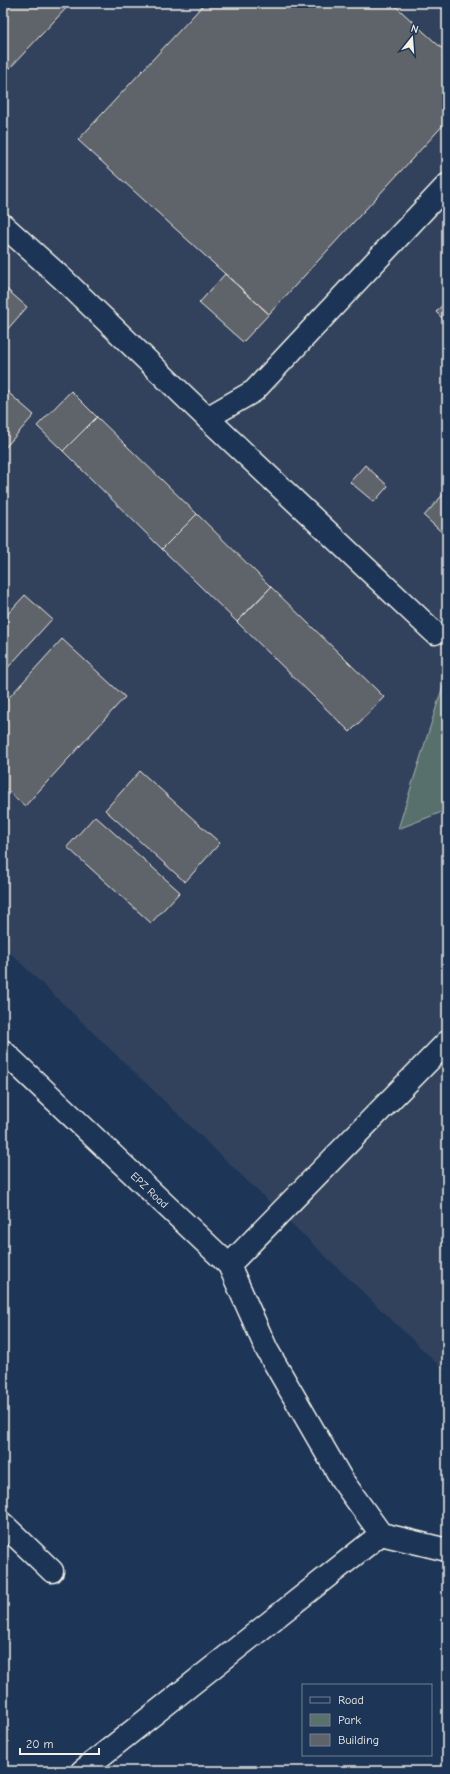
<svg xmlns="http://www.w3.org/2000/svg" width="450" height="1774" viewBox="0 0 450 1774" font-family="'Comic Neue',sans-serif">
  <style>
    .built { fill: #30435d }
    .green { fill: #59706c; stroke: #a6b0aa }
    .building { fill: #5e636a; stroke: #f4f1e8 }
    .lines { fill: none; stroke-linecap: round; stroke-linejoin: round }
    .minor-casing { stroke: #f4f1e8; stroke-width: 25 }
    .minor { stroke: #1d3557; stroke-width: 22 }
    .labels { text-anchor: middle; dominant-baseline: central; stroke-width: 3; stroke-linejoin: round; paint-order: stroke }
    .street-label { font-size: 11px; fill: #f4f1e8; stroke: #1d3557 }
  </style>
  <rect width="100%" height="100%" fill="#1d3557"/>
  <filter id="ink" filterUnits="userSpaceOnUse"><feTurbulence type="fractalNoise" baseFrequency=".025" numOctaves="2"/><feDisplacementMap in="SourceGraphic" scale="8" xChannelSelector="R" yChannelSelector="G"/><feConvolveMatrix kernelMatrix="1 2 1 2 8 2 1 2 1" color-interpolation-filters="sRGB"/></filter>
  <g filter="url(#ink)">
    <path class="built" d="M 3,3 L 447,3 L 447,1373 L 3,946 Z"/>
    <path class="green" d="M 447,673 L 447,810 L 398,829 Z"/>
    <path class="building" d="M 3,3 L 71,3 L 9,69 L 3,63 Z
      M 205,3 L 392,3 L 447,53 L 447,121 L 269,314 L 78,140 Z
      M 439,3 L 447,3 L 447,11 Z
      M 225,274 L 269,314 L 243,342 L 199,303 Z
      M 3,286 L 27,307 L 5,332 L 3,330 Z
      M 447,300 L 447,323 L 436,312 Z
      M 3,388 L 34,415 L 3,450 Z
      M 71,391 L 97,417 L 63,451 L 37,426 Z
      M 97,417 L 197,514 L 162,549 L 63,451 Z
      M 365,465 L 388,486 L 374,502 L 350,482 Z
      M 447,479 L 447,490 L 442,485 Z
      M 447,490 L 447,537 L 424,516 Z
      M 197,514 L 271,587 L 237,622 L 162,549 Z
      M 271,587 L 384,697 L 350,732 L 237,622 Z
      M 25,595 L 52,619 L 3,673 L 3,619 Z
      M 62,639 L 125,697 L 25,806 L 3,787 L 3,704 Z
      M 140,771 L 220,843 L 185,882 L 105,810 Z
      M 95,816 L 180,892 L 151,923 L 67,847 Z"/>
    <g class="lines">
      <defs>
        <g id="minor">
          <path d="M 3,225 L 65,281 L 207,418 L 435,633"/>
          <path d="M 207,418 L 254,391 L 447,185"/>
          <path id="s1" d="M 3,1051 L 229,1265 L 267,1350 L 342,1480 L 381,1534 L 447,1550"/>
          <path d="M 229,1265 L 447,1042"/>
          <path d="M 3,1524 L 52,1571"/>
          <path d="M 82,1771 L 381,1534"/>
        </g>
      </defs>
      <use href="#minor" class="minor-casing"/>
      <use href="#minor" class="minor"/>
    </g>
  </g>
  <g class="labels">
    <g class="street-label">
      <text stroke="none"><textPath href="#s1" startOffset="202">EPZ Road</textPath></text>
    </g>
  </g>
  <rect width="450" height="1774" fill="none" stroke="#1d3557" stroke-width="16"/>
  <rect x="8" y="8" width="434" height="1758" fill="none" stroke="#f4f1e8" stroke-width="1.5" filter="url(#ink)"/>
  <rect x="302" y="1684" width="130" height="72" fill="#1d3557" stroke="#738091"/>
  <rect x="310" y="1697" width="20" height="6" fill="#1d3557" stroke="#738091"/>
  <text x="338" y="1704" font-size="12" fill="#f4f1e8">Road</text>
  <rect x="310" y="1714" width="20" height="12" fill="#59706c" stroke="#738091"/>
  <text x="338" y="1724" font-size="12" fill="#f4f1e8">Park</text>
  <rect x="310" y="1734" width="20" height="12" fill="#5e636a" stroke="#738091"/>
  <text x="338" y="1744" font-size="12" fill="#f4f1e8">Building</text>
  <g transform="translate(412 38) rotate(17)" stroke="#1d3557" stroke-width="3" paint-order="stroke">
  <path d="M0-3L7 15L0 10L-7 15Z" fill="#f4f1e8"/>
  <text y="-6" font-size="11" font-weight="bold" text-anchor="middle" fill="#f4f1e8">N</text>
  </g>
  <path d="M20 1748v6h79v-6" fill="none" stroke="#f4f1e8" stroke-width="2"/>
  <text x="26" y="1748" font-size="12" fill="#f4f1e8" stroke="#1d3557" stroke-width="3" paint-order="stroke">20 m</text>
</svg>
